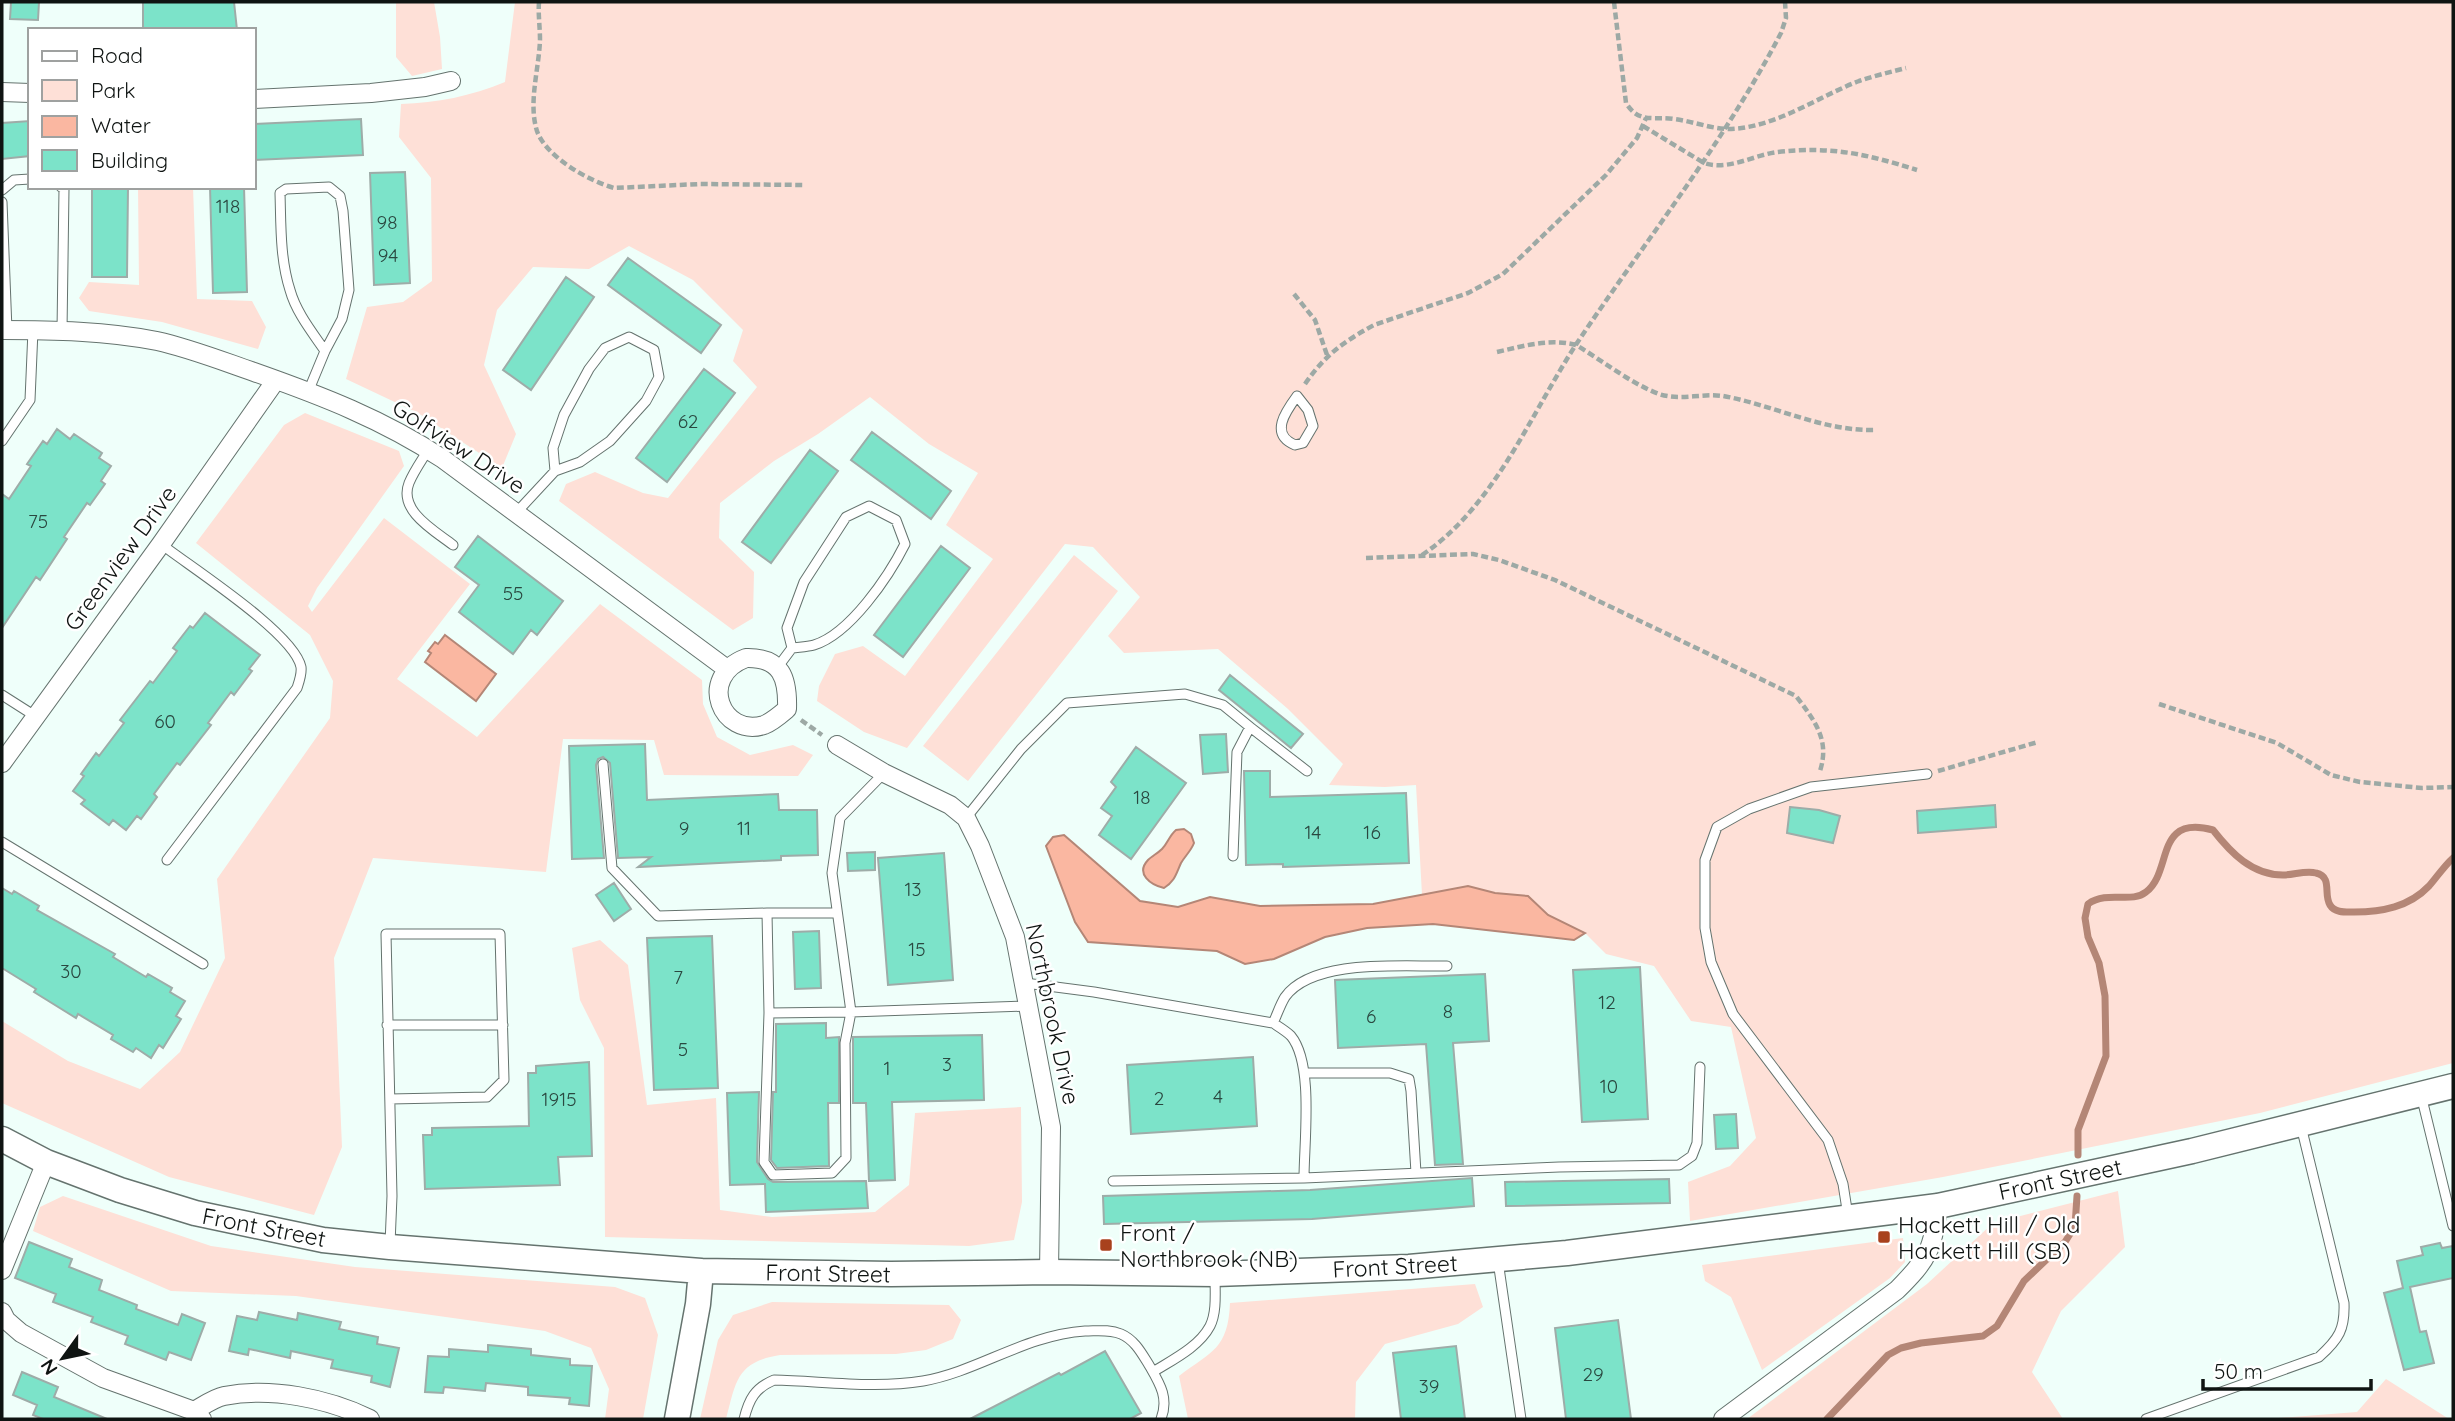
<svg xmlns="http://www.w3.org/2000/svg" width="2455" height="1421" viewBox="0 0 2455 1421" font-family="Quicksand,sans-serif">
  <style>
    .green { fill: #fee0d7 }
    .water { fill: #fab7a1; stroke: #b48676; stroke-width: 2 }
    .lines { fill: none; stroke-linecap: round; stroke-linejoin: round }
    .stream { stroke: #b48676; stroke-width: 7 }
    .building { fill: #7ce3c9; stroke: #9eaca8; stroke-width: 2 }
    .lane-casing { stroke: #65736e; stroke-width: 11 }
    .street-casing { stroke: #65736e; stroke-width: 20 }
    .secondary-casing { stroke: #65736e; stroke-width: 27 }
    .path { stroke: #9da9a5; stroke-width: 4.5; stroke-dasharray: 7 3.5; stroke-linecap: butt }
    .lane { stroke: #fff; stroke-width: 9 }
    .street { stroke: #fff; stroke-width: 18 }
    .secondary { stroke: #fff; stroke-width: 24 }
    .poi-dot { fill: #a8411d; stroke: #fff; stroke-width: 2.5 }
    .labels { text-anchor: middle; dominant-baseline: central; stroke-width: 5; stroke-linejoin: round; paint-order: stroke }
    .number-label { font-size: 19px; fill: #2a4840 }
    .street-label { font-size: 23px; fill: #0f1412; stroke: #fff }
    .poi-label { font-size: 23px; fill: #0f1412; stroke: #fff; text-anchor: start }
  </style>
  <rect width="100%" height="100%" fill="#effffa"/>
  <path class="green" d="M 396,2 L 434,2 L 440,37 L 442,69 L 412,76 L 396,57 Z
    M 515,2 L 2453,2 L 2453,1063 L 2260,1113 L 1943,1177 L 1690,1221 L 1688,1182 L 1730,1166 L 1756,1138 L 1731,1027 L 1691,1021 L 1654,966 L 1606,954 L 1585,933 L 1548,915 L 1528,896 L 1495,893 L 1468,886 L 1422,895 L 1416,785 L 1385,787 L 1329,785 L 1343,764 L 1288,709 L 1218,649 L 1124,653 L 1108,636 L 1140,597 L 1093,547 L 1065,544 L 907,748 L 864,732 L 817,701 L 819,686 L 835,654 L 863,646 L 905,676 L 993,559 L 946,525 L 978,473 L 929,444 L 870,397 L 818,434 L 774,461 L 720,503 L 719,538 L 754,572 L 753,618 L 733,630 L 559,501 L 566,484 L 595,472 L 643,493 L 668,498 L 757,387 L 733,361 L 743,330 L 693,280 L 629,246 L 589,269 L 533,267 L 497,310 L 484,365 L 516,434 L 502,468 L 418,413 L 346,379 L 367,307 L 403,302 L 432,281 L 431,178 L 399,137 L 401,104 C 437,103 471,96 505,82 Z
    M 138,187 L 193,187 L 197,299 L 252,301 L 266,327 L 258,349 L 162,322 L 89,311 L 79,298 L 89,282 L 139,285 Z
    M 305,413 L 399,451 L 404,466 L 317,588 L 308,606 L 312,612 L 384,518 L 470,584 L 397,679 L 477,737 L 600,604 L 702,680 L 703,704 L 717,737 L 750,755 L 793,745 L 813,755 L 798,776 L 664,775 L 654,740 L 563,739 L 546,872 L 373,858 L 334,958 L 342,1147 L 314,1215 L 169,1177 L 2,1103 L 2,1021 L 68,1061 L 140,1089 L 180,1052 L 225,958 L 217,879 L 330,718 L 333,681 L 310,635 L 196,543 L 284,425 Z
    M 1074,555 L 1118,591 L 968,781 L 923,746 Z
    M 600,940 L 628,965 L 647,1105 L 716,1098 L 720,1210 L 772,1217 L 875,1212 L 909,1185 L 915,1113 L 1021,1107 L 1022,1202 L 1014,1240 L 969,1246 L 605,1237 L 604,1048 L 580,1000 L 572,948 Z
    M 2118,1191 L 2125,1247 L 2061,1311 L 2032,1372 L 2063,1419 L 1747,1419 L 1927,1284 L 1993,1223 Z
    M 63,1196 L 211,1246 L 355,1267 L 615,1287 L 645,1298 L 658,1335 L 643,1419 L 605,1419 L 609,1389 L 591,1348 L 545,1331 L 296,1296 L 171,1291 L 33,1231 L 40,1207 Z
    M 1903,1238 L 1905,1262 L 1890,1278 L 1762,1370 L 1731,1297 L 1705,1281 L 1702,1265 Z
    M 1475,1284 L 1483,1307 L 1458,1324 L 1385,1344 L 1356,1382 L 1355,1419 L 1188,1419 L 1179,1376 C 1212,1351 1228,1349 1230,1303 Z
    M 772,1302 L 949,1305 L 961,1320 L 953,1339 L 926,1350 L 896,1354 L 780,1355 C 736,1362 736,1382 726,1419 L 700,1419 L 718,1340 L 733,1315 Z
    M 2386,1379 L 2449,1419 L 2265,1419 L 2357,1412 Z"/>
  <path class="water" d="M 445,635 L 496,674 L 476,701 L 425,662 L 431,653 L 428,651 L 435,642 L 438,644 Z
    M 1184,829 L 1191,834 L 1194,843 C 1191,851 1185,856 1181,863 C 1176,874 1175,881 1164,888 C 1151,885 1135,874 1148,860 C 1152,856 1158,853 1162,849 C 1168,843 1169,836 1176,830 Z
    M 1064,835 L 1140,901 L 1178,907 L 1210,897 L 1260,906 L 1373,904 L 1468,886 L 1495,893 L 1528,896 L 1548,915 L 1585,933 L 1574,940 L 1433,924 L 1367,928 L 1325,937 L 1274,959 L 1245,964 L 1217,951 L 1088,942 L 1075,922 L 1046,846 L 1053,837 Z"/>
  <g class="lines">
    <path class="stream" d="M 2078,1155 L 2078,1130 L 2106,1056 L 2105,996 L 2099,963 L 2088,937 L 2085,918 L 2088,904 C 2108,890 2131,904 2146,892 C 2173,872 2154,814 2213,830 C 2231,853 2252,875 2283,875 C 2294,875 2306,870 2316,873 C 2333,877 2323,894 2330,905 C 2335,913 2345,912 2354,912 C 2382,912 2409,907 2429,886 C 2437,877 2444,866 2453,858
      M 1827,1419 L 1888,1355 L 1901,1348 L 1921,1343 L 1983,1336 L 1997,1326 L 2024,1281 L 2065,1242 L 2075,1226 L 2077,1196"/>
  </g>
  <path class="building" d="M 11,2 L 39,2 L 38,20 L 10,19 Z
    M 143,2 L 234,2 L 237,30 L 143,30 Z
    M 361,119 L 363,155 L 254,160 L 254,124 Z
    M 30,121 L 30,156 L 2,159 L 2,123 Z
    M 405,172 L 410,283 L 374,285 L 370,173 Z
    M 92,187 L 128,187 L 127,277 L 92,277 Z
    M 210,187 L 244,187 L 247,292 L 213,293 Z
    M 628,258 L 721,325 L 701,353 L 608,285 Z
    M 566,277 L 594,297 L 531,390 L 503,370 Z
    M 704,369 L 735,393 L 667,482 L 636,458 Z
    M 57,429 L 70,439 L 74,434 L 102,453 L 99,458 L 111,466 L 101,481 L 105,484 L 90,505 L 87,503 L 64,537 L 67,539 L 40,580 L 36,577 L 2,628 L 2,494 L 9,499 L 31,466 L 27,464 L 43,441 L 47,444 Z
    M 872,432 L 951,491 L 931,519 L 851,460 Z
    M 810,450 L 838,471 L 771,563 L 742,542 Z
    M 478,536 L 563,601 L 537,635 L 531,630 L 513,654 L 459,612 L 479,585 L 455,567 Z
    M 941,546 L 970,568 L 903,657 L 874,635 Z
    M 205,613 L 260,655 L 249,669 L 252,671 L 234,695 L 231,692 L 208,723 L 211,725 L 180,765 L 177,763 L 154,794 L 157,797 L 141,819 L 137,816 L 126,830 L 113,820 L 109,825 L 81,804 L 85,800 L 73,791 L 84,776 L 81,774 L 96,753 L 99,756 L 124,723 L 120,720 L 150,681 L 153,683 L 177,651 L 173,648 L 190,626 L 193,628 Z
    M 1230,675 L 1303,734 L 1291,748 L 1219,690 Z
    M 1226,734 L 1228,772 L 1203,774 L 1200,735 Z
    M 645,744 L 647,800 L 778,794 L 779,810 L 817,810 L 818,855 L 781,856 L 781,860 L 638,867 L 651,857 L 618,858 L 610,763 L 603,757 L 598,759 L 596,765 L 604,858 L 572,859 L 569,746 Z
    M 1136,747 L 1186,783 L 1131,859 L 1099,835 L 1112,816 L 1101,808 L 1116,787 L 1111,782 Z
    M 1244,771 L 1270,771 L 1270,797 L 1406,793 L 1409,863 L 1283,867 L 1283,864 L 1246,865 Z
    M 1995,805 L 1996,827 L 1918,833 L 1917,811 Z
    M 1790,807 L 1819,810 L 1840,816 L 1833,843 L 1787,833 Z
    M 875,852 L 875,870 L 848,871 L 847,853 Z
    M 944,853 L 953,980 L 888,985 L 878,858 Z
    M 614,883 L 631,909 L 614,921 L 596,895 Z
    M 2,888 L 12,894 L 14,891 L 39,906 L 37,910 L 115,954 L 113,957 L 146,977 L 148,974 L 172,988 L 170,992 L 185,1001 L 176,1016 L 181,1019 L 163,1048 L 159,1045 L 151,1058 L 136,1048 L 133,1052 L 111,1039 L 113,1035 L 78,1014 L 76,1018 L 34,992 L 36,989 L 2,968 Z
    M 819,931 L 821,988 L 795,989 L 793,932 Z
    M 712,936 L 718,1088 L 654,1090 L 647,938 Z
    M 1640,967 L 1648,1119 L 1582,1122 L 1573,970 Z
    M 1485,974 L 1489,1041 L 1453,1043 L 1463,1164 L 1435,1165 L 1426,1044 L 1338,1048 L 1335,980 Z
    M 826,1023 L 826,1038 L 839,1037 L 839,1103 L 828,1103 L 829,1166 L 777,1168 L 771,1160 L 773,1092 L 776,1092 L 776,1024 Z
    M 982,1035 L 984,1100 L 892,1102 L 895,1180 L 869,1181 L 866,1103 L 853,1103 L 853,1037 Z
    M 1253,1057 L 1257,1126 L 1131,1134 L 1127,1065 Z
    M 589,1062 L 592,1156 L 558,1157 L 560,1185 L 425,1189 L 423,1135 L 432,1135 L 432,1128 L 529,1126 L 528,1073 L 536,1073 L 536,1066 Z
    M 759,1092 L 757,1162 L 768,1179 L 773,1182 L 866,1181 L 868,1208 L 766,1212 L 765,1184 L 730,1185 L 727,1093 Z
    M 1736,1114 L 1738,1148 L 1716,1149 L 1714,1115 Z
    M 1472,1178 L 1474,1206 L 1312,1219 L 1104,1224 L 1103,1196 L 1310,1190 Z
    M 1669,1179 L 1670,1203 L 1506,1206 L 1505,1182 Z
    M 29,1242 L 72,1259 L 69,1267 L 102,1280 L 99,1290 L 137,1305 L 136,1309 L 178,1325 L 182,1314 L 205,1323 L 191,1360 L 169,1352 L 166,1360 L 125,1344 L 128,1336 L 91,1322 L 93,1317 L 53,1302 L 56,1294 L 15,1278 Z
    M 2440,1243 L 2442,1248 L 2453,1246 L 2453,1278 L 2410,1287 L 2420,1332 L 2426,1331 L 2434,1363 L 2404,1370 L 2384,1293 L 2403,1288 L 2397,1261 L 2423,1255 L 2421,1247 Z
    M 259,1312 L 297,1320 L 298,1313 L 341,1322 L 339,1329 L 378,1337 L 377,1344 L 399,1348 L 390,1387 L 371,1382 L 372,1376 L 331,1368 L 333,1360 L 291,1351 L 290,1358 L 249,1349 L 248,1355 L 229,1351 L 237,1316 L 257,1320 Z
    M 1618,1320 L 1631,1419 L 1566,1419 L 1555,1328 Z
    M 488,1345 L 531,1349 L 531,1355 L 570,1359 L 570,1365 L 592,1366 L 589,1406 L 569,1404 L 570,1398 L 528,1395 L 528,1387 L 486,1383 L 485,1391 L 444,1387 L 443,1393 L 425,1392 L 428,1356 L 449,1357 L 449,1349 L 488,1352 Z
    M 1456,1346 L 1465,1419 L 1401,1419 L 1393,1353 Z
    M 1105,1351 L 1141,1413 L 1130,1419 L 970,1419 L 1059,1373 L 1061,1375 Z
    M 22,1372 L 58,1387 L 54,1397 L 107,1419 L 43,1419 L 33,1415 L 37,1405 L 13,1395 Z"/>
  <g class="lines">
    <defs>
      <path id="lane" d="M 61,187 L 64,189 L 62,331
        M 329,187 L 340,196 L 343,211 L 349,290 L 342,319 L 325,351 C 312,332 296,312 290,290 C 280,259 281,225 280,193 L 286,189 Z
        M 2,190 L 14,180 L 30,179
        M 2,202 L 7,330
        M 629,337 L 654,350 L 659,377 L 646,401 L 610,441 L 580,462 L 555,471 L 553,448 L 564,415 L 589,369 L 605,348 Z
        M 308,392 L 325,351
        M 1297,396 L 1308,410 L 1313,426 L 1303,443 L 1295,445 C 1269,434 1286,411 1297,396 Z
        M 2,441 L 30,400 L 33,330
        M 428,450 C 422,460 414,471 409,483 C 398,511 435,531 453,545
        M 869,506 L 896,520 L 905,544 C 889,576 850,634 814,645 C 807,647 799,647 792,648 L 787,628 L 804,582 L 846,517 Z
        M 516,513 L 555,471
        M 161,544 C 192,568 294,633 301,667 C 302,674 299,682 297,688 L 167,860
        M 777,668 L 792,648
        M 2,695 L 35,716
        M 1250,727 L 1307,771
        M 603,764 L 612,868 L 658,916 L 767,913 L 769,1013 L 764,1162 L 773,1175 L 832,1173 L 846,1158 L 845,1043 L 851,1012 L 769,1013
        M 884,773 L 840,818 L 832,873 L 851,1012 L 1029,1006
        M 966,818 L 1021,749 L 1067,703 L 1185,694 L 1223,705 L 1250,727 L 1237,752 L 1233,856
        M 2,842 L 203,964
        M 767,913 L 837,913
        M 1025,983 L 1094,992 L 1273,1023 C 1279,1027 1286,1031 1291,1036 C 1314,1064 1304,1142 1304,1178 L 1113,1181
        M 1273,1023 C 1277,1015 1280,1005 1285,997 C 1313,958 1403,967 1447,966
        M 387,1025 L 503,1025
        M 1305,1073 L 1390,1073 L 1409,1079 L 1411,1091 L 1416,1173
        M 2421,1095 L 2453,1226
        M 390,1099 L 487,1097 L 504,1080 L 500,934 L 386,934 L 392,1196 L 390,1244
        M 1304,1178 L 1559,1167 L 1679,1165 L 1692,1156 L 1697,1143 L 1700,1067
        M 1848,1216 L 1843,1184 L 1828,1140 L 1733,1014 L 1711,962 L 1705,928 L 1705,860 L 1717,827 L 1749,809 L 1811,787 L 1927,774
        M 1498,1261 L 1521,1419
        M 1153,1372 C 1172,1360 1199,1347 1210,1326 C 1217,1312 1215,1292 1215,1276
        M 744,1419 C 749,1399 755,1388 774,1380 C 822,1381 875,1389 923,1381 C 979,1371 1025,1335 1085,1331 C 1097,1331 1109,1329 1121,1334 C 1135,1340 1142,1354 1149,1365 C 1160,1384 1169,1398 1161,1419
        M 2146,1419 L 2319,1357 C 2339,1339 2345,1329 2344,1303 L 2301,1126"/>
      <path id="street" d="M 2,92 L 30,93
        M 254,99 L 371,93 L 425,87 L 451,81
        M 2,330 C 53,330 106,331 157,341 C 189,348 222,361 254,372 C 322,396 382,419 443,459 L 727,669
        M 746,658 C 782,657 788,679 787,709 C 780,715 772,722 764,725 C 722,738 696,677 746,658 Z
        M 837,745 L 884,773 L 950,805 L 966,818 L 980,846 L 1015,937 L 1051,1127 L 1049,1272
        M 2,763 L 161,544 L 276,380
        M 2,1270 L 46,1162
        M 2,1312 L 6,1320 L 21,1333 L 103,1378 L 194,1411 L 202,1419
        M 194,1411 C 203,1406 214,1398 224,1396 C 271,1387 327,1398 370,1419
        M 1723,1419 L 1897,1290 C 1928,1259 1933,1250 1938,1206"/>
      <path id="secondary" d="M 2,1139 L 46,1162 L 120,1190 L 195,1213 L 323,1240 L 390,1247 L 701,1271 L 891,1274 L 1049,1272 L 1215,1274 L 1409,1267 L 1567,1253 L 1938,1206 L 2192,1151 L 2453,1086
        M 677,1419 L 698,1304 L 701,1271"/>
    </defs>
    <use href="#lane" class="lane-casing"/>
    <use href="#street" class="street-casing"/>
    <use href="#secondary" class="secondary-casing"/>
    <path class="path" d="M 539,2 C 538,14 540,27 540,40 C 539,69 528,103 537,131 C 546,157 589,181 614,188 L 700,184 L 805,185
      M 1614,2 L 1626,103 C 1639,124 1653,116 1674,119 C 1691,121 1709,128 1727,129 C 1774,129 1817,97 1859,81 C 1874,76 1890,72 1906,68
      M 1643,126 L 1704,163 C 1729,171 1753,155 1778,152 C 1832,146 1866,154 1917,170
      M 1294,294 L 1315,320 L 1327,355
      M 1497,352 C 1524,346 1549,338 1576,345 C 1603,361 1630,383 1659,394 C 1680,401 1702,393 1723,396 C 1774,405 1821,431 1874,430
      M 1305,384 C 1325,355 1343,342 1374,325 L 1468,293 L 1503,274 L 1606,175 L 1637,138 L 1646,118
      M 1422,555 C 1495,506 1530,415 1577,343 C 1646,240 1723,144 1781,33 L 1786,18 L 1785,2
      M 1366,558 L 1473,554 L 1499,560 L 1555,580 L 1796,696 C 1815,721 1830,740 1820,771
      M 2159,704 L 2277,743 L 2331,775 L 2360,782 L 2422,788 L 2453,787
      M 801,720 L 822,735
      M 1938,771 L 2038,742"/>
    <use href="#lane" class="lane"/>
    <use href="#street" class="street"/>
    <use href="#secondary" class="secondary"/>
  </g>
  <g class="poi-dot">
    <rect x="1877" y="1230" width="14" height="14" rx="3.5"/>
    <rect x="1099" y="1238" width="14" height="14" rx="3.5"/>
  </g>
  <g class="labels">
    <g class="number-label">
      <text x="228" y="206">118</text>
      <text x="387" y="222">98</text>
      <text x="388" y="255">94</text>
      <text x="688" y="421">62</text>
      <text x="38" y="521">75</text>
      <text x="513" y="593">55</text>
      <text x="165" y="721">60</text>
      <text x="1142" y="797">18</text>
      <text x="684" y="828">9</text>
      <text x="744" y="828">11</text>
      <text x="1313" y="832">14</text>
      <text x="1372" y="832">16</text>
      <text x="913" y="889">13</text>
      <text x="917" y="949">15</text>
      <text x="71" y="971">30</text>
      <text x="678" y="977">7</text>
      <text x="1607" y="1002">12</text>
      <text x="1448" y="1011">8</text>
      <text x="1371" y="1016">6</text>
      <text x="683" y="1049">5</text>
      <text x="947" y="1064">3</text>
      <text x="887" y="1068">1</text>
      <text x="1609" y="1086">10</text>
      <text x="1218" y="1096">4</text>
      <text x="1159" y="1098">2</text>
      <text x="559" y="1099">1915</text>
      <text x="1593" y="1374">29</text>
      <text x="1429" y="1386">39</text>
    </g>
    <g class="street-label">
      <text transform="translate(459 446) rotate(33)">Golfview Drive</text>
      <text transform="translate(120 558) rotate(-54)">Greenview Drive</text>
      <text transform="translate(1053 1014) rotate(78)">Northbrook Drive</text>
      <text transform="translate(2060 1179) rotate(-12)">Front Street</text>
      <text transform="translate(264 1227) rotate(11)">Front Street</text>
      <text transform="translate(1395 1266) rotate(-3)">Front Street</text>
      <text transform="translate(828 1273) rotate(1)">Front Street</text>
    </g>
    <g class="poi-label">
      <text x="1898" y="1224">Hackett Hill / Old<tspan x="1898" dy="26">Hackett Hill (SB)</tspan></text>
      <text x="1120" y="1232">Front /<tspan x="1120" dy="26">Northbrook (NB)</tspan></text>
    </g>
  </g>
  <rect width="2455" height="1421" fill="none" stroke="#0f1412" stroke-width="7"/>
  <rect x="28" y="28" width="228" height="161" fill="#ffffff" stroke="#9fa1a0" stroke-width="2"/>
  <rect x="42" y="51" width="35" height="10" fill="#ffffff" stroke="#9fa1a0" stroke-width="2"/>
  <text x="91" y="63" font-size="21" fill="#0f1412">Road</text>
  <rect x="42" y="80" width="35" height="21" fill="#fee0d7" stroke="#9fa1a0" stroke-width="2"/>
  <text x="91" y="98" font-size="21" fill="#0f1412">Park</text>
  <rect x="42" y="116" width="35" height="21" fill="#fab7a1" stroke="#9fa1a0" stroke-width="2"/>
  <text x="91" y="133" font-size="21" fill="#0f1412">Water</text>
  <rect x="42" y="150" width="35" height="21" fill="#7ce3c9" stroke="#9fa1a0" stroke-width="2"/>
  <text x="91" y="168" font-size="21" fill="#0f1412">Building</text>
  <g transform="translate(63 1358) rotate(237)" stroke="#ffffff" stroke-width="5" paint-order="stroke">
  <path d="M0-5L12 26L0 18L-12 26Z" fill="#0f1412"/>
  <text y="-10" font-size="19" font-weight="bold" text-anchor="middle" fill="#0f1412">N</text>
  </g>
  <path d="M2203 1379v10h168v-10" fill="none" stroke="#0f1412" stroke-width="3.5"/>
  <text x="2214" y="1379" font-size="21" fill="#0f1412" stroke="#ffffff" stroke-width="5" paint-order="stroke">50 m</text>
</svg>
